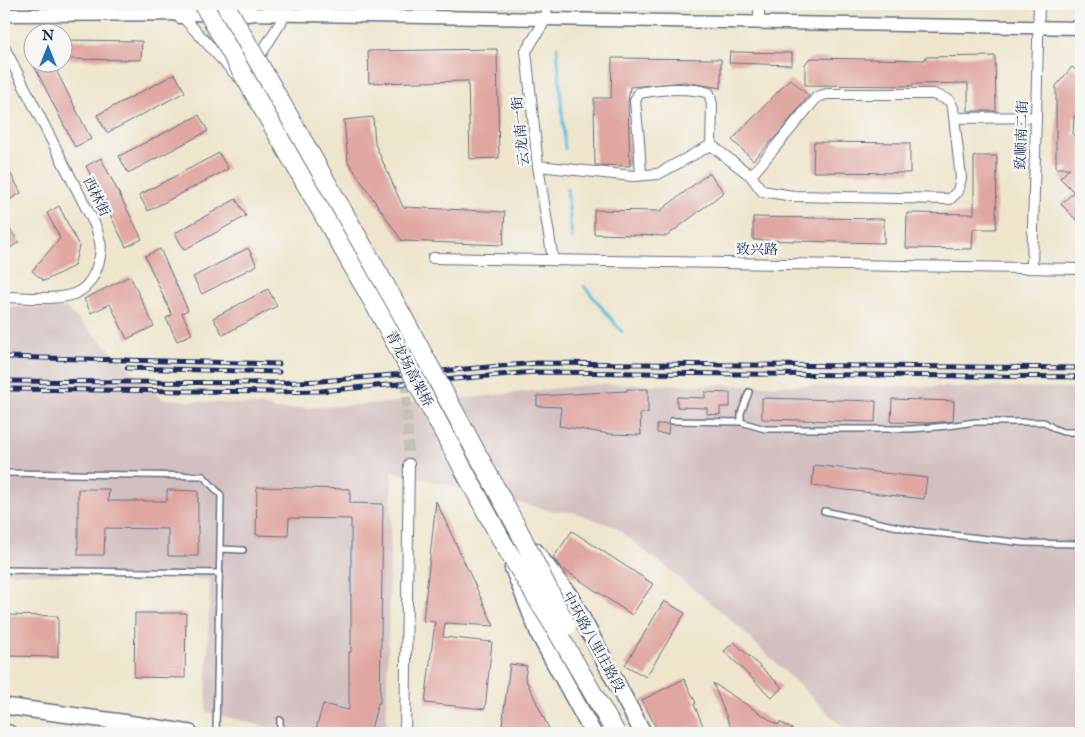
<svg xmlns="http://www.w3.org/2000/svg" width="1085" height="737" viewBox="0 0 1085 737" font-family="'IM FELL English','Noto Serif SC',serif">
  <style>
    .industrial { fill: #d2bfbf }
    .lines { fill: none; stroke-linecap: round; stroke-linejoin: round }
    .stream { stroke: #62bee0; stroke-width: 3 }
    .building { fill: #e0a6a0 }
    .minor-tunnel { stroke: #c4c1b6; stroke-width: 10; stroke-dasharray: 10 5; stroke-linecap: butt }
    .service-casing { stroke: #656f84; stroke-width: 8 }
    .minor-casing { stroke: #656f84; stroke-width: 12 }
    .tertiary-casing { stroke: #656f84; stroke-width: 15 }
    .secondary-casing { stroke: #656f84; stroke-width: 18 }
    .primary-casing { stroke: #656f84; stroke-width: 19 }
    .service { stroke: #fff; stroke-width: 5 }
    .minor { stroke: #fff; stroke-width: 10 }
    .tertiary { stroke: #fff; stroke-width: 12 }
    .secondary { stroke: #fff; stroke-width: 15 }
    .primary { stroke: #fff; stroke-width: 16 }
    .rail-casing { stroke: #1b2f5e; stroke-width: 5 }
    .rail { stroke: #f6f6f2; stroke-width: 3; stroke-dasharray: 9; stroke-linecap: butt }
    .trunk-bridge-casing { stroke: #656f84; stroke-width: 20; stroke-linecap: butt }
    .trunk-bridge { stroke: #fff; stroke-width: 18 }
    .labels { text-anchor: middle; dominant-baseline: central; stroke-width: 5; stroke-linejoin: round; paint-order: stroke }
    .street-label { font-size: 14px; fill: #1b2f5e; stroke: #f6f6f2 }
  </style>
  <rect width="100%" height="100%" fill="#f6f6f2"/>
  <filter id="ink" filterUnits="userSpaceOnUse"><feTurbulence type="fractalNoise" baseFrequency=".02" numOctaves="2"/><feDisplacementMap in="SourceGraphic" scale="10" xChannelSelector="R" yChannelSelector="G"/><feConvolveMatrix kernelMatrix="1 2 1 2 8 2 1 2 1" color-interpolation-filters="sRGB"/></filter>
  <filter id="wash" filterUnits="userSpaceOnUse"><feTurbulence type="fractalNoise" baseFrequency=".0096" numOctaves="4" result="noise"/><feDisplacementMap in="SourceGraphic" scale="20" xChannelSelector="R" yChannelSelector="G"/><feGaussianBlur stdDeviation="1.12" result="paint"/><feColorMatrix in="noise" values="0 0 0 0 0 0 0 0 0 0 0 0 0 0 0 0 0 1.4 0 .05"/><feComposite in="paint" operator="in"/></filter>
  <g filter="url(#wash)">
    <rect width="100%" height="100%" fill="#eee5cc"/>
    <path class="industrial" d="M 4,307 L 66,308 L 162,399 L 269,406 L 274,410 L 479,397 L 597,384 L 1081,388 L 1081,733 L 849,733 L 727,616 L 615,527 L 573,512 L 552,511 L 392,471 L 386,733 L 293,733 L 206,712 L 210,579 L 4,573 Z"/>
    <g class="lines">
      <path class="stream" d="M 557,47 L 565,149
        M 567,189 L 572,239
        M 584,286 L 622,332"/>
    </g>
    <g id="blocks">
      <path class="building" d="M 62,40 L 142,41 L 141,60 L 62,59 Z
        M 497,49 L 499,158 L 470,159 L 468,81 L 369,83 L 368,51 Z
        M 730,52 L 792,53 L 792,65 L 729,63 Z
        M 995,56 L 996,111 L 968,111 L 968,83 L 913,84 L 913,86 L 805,85 L 805,64 L 810,58 L 925,60 L 925,57 Z
        M 612,58 L 721,59 L 721,88 L 684,82 L 630,87 L 628,102 L 630,166 L 595,165 L 594,98 L 611,98 Z
        M 32,62 L 52,62 L 91,139 L 75,147 Z
        M 1072,67 L 1081,74 L 1081,117 L 1074,116 L 1073,135 L 1081,136 L 1081,225 L 1061,204 L 1074,192 L 1060,178 L 1070,168 L 1056,168 L 1056,86 Z
        M 175,74 L 185,92 L 107,133 L 97,115 Z
        M 790,79 L 809,96 L 777,135 L 753,160 L 732,140 Z
        M 199,115 L 208,131 L 128,173 L 119,156 Z
        M 373,117 L 375,144 L 403,207 L 505,212 L 503,245 L 402,241 L 348,162 L 344,120 Z
        M 814,142 L 910,143 L 910,173 L 813,172 Z
        M 219,153 L 228,169 L 148,211 L 139,195 Z
        M 974,156 L 997,156 L 996,229 L 973,229 L 972,249 L 906,248 L 907,213 L 974,214 Z
        M 101,158 L 142,239 L 126,247 L 86,166 Z
        M 4,161 L 21,193 L 4,203 Z
        M 709,173 L 724,192 L 667,236 L 594,234 L 594,210 L 660,211 Z
        M 236,199 L 246,216 L 184,250 L 175,233 Z
        M 59,206 L 79,246 L 74,266 L 44,281 L 32,271 L 60,238 L 47,213 Z
        M 753,217 L 884,219 L 884,243 L 753,240 Z
        M 4,221 L 19,242 L 4,252 Z
        M 248,248 L 257,265 L 202,294 L 193,277 Z
        M 160,249 L 188,310 L 182,313 L 192,334 L 177,341 L 166,318 L 172,315 L 145,256 Z
        M 130,276 L 154,326 L 127,339 L 110,304 L 91,313 L 84,299 Z
        M 268,289 L 277,306 L 223,335 L 213,318 Z
        M 627,389 L 648,389 L 648,413 L 640,413 L 641,435 L 610,434 L 559,426 L 561,407 L 537,406 L 537,396 L 627,391 Z
        M 705,392 L 730,393 L 730,407 L 720,407 L 720,415 L 707,414 L 707,408 L 677,407 L 677,397 L 705,398 Z
        M 762,398 L 876,401 L 875,422 L 762,419 Z
        M 892,399 L 954,401 L 953,421 L 928,423 L 891,422 Z
        M 657,424 L 669,424 L 668,434 L 657,433 Z
        M 814,465 L 927,478 L 924,499 L 812,486 Z
        M 257,487 L 350,489 L 350,503 L 383,504 L 380,703 L 378,703 L 370,733 L 315,733 L 323,704 L 349,710 L 349,652 L 351,652 L 351,519 L 289,518 L 288,536 L 256,535 Z
        M 78,489 L 109,489 L 108,501 L 167,501 L 167,490 L 198,491 L 198,556 L 168,556 L 168,529 L 105,528 L 104,555 L 78,555 Z
        M 436,501 L 494,626 L 445,623 L 443,637 L 492,642 L 485,709 L 425,703 L 435,622 L 423,621 Z
        M 572,531 L 653,584 L 632,615 L 560,567 L 553,558 Z
        M 664,601 L 685,613 L 646,677 L 625,665 Z
        M 135,613 L 186,613 L 185,678 L 134,677 Z
        M 4,615 L 58,616 L 58,657 L 4,656 Z
        M 734,642 L 782,687 L 772,698 L 724,651 Z
        M 510,664 L 527,666 L 525,678 L 551,733 L 501,733 Z
        M 684,679 L 696,703 L 694,704 L 706,733 L 659,733 L 642,700 Z
        M 713,683 L 778,725 L 780,722 L 799,733 L 733,733 Z"/>
    </g>
  </g>
  <g filter="url(#ink)">
    <use href="#blocks" fill-opacity="0" stroke="#656f84" stroke-width="1"/>
    <g class="lines">
      <path class="minor-tunnel" d="M 405,367 L 409,464"/>
      <defs>
        <path id="service" d="M 672,421 L 741,422 L 765,429 L 911,429 L 948,426 L 975,422 L 1044,422 L 1055,429 L 1063,432 L 1081,432
          M 741,422 L 741,413 L 749,392
          M 4,473 L 203,476 L 221,495 L 216,733
          M 824,511 L 917,531 L 1024,543 L 1081,544
          M 220,549 L 243,550
          M 4,570 L 220,573
          M 280,733 L 280,720"/>
        <path id="minor" d="M 323,4 L 324,15
          M 547,4 L 546,19 L 526,51 L 538,166 L 553,260
          M 181,15 L 238,77
          M 759,23 L 759,4
          M 4,47 L 95,225 C 102,244 103,251 96,270 C 93,277 87,287 80,291 C 63,302 24,297 4,297
          M 244,81 L 286,14
          M 954,118 L 1036,117
          M 538,166 L 633,176 L 658,174 L 711,145 L 751,176 L 762,191 L 793,196 L 950,199 L 958,191 L 961,178 L 953,108 L 949,100 L 933,94 L 827,94 L 817,97 L 751,176
          M 641,175 L 639,141 L 635,101 L 639,93 C 661,89 688,87 709,93 L 712,104 L 711,145
          M 433,258 L 1081,269
          M 1032,267 L 1039,4
          M 381,305 L 394,319 L 404,341
          M 405,733 L 409,464"/>
        <path id="tertiary" d="M 241,14 L 1081,28
          M 4,15 L 216,14"/>
        <path id="secondary" d="M 4,706 L 121,722 L 190,733
          M 4,733 L 9,733"/>
        <path id="primary" d="M 173,4 L 181,15
          M 244,4 L 249,13
          M 535,551 L 571,598 L 643,733
          M 513,568 L 540,636 L 593,733"/>
      </defs>
      <use href="#service" class="service-casing"/>
      <use href="#minor" class="minor-casing"/>
      <use href="#tertiary" class="tertiary-casing"/>
      <use href="#secondary" class="secondary-casing"/>
      <use href="#primary" class="primary-casing"/>
      <use href="#service" class="service"/>
      <use href="#minor" class="minor"/>
      <use href="#tertiary" class="tertiary"/>
      <use href="#secondary" class="secondary"/>
      <use href="#primary" class="primary"/>
      <defs>
        <path id="rail" d="M 4,357 L 279,364
          M 127,368 L 279,372
          M 4,381 L 277,383 L 321,381 L 537,363 L 1081,368
          M 4,389 L 274,392 L 320,391 L 534,372 L 1081,377"/>
      </defs>
      <use href="#rail" class="rail-casing"/>
      <use href="#rail" class="rail"/>
      <defs>
        <path id="trunk-bridge" d="M 203,4 L 381,316 L 503,543 L 552,623 L 616,733
          M 225,4 L 396,304 L 519,531 L 567,626"/>
      </defs>
      <use href="#trunk-bridge" class="trunk-bridge-casing"/>
      <use href="#trunk-bridge" class="trunk-bridge"/>
    </g>
  </g>
  <g class="labels">
    <g class="street-label">
      <text transform="translate(521 131) rotate(-96)">云龙南一街</text>
      <text transform="translate(1022 135) rotate(-88)">致顺南二街</text>
      <text transform="translate(96 197) rotate(63)">西林街</text>
      <text transform="translate(757 250) rotate(1)">致兴路</text>
      <text transform="translate(409 369) rotate(62)">青龙场高架桥</text>
      <text transform="translate(593 642) rotate(61)">中环路八里庄路段</text>
    </g>
  </g>
  <rect width="1085" height="737" fill="none" stroke="#f6f6f2" stroke-width="20"/>
  <g transform="translate(48 48)"><circle r="24" fill="#f6f6f2" stroke="#9ea6b7"/>
  <path d="M0-4L9 19L0 12L-9 19Z" fill="#1f6fb2"/>
  <text y="-8" font-size="14" font-weight="bold" text-anchor="middle" fill="#1b2f5e">N</text>
  </g>
</svg>
